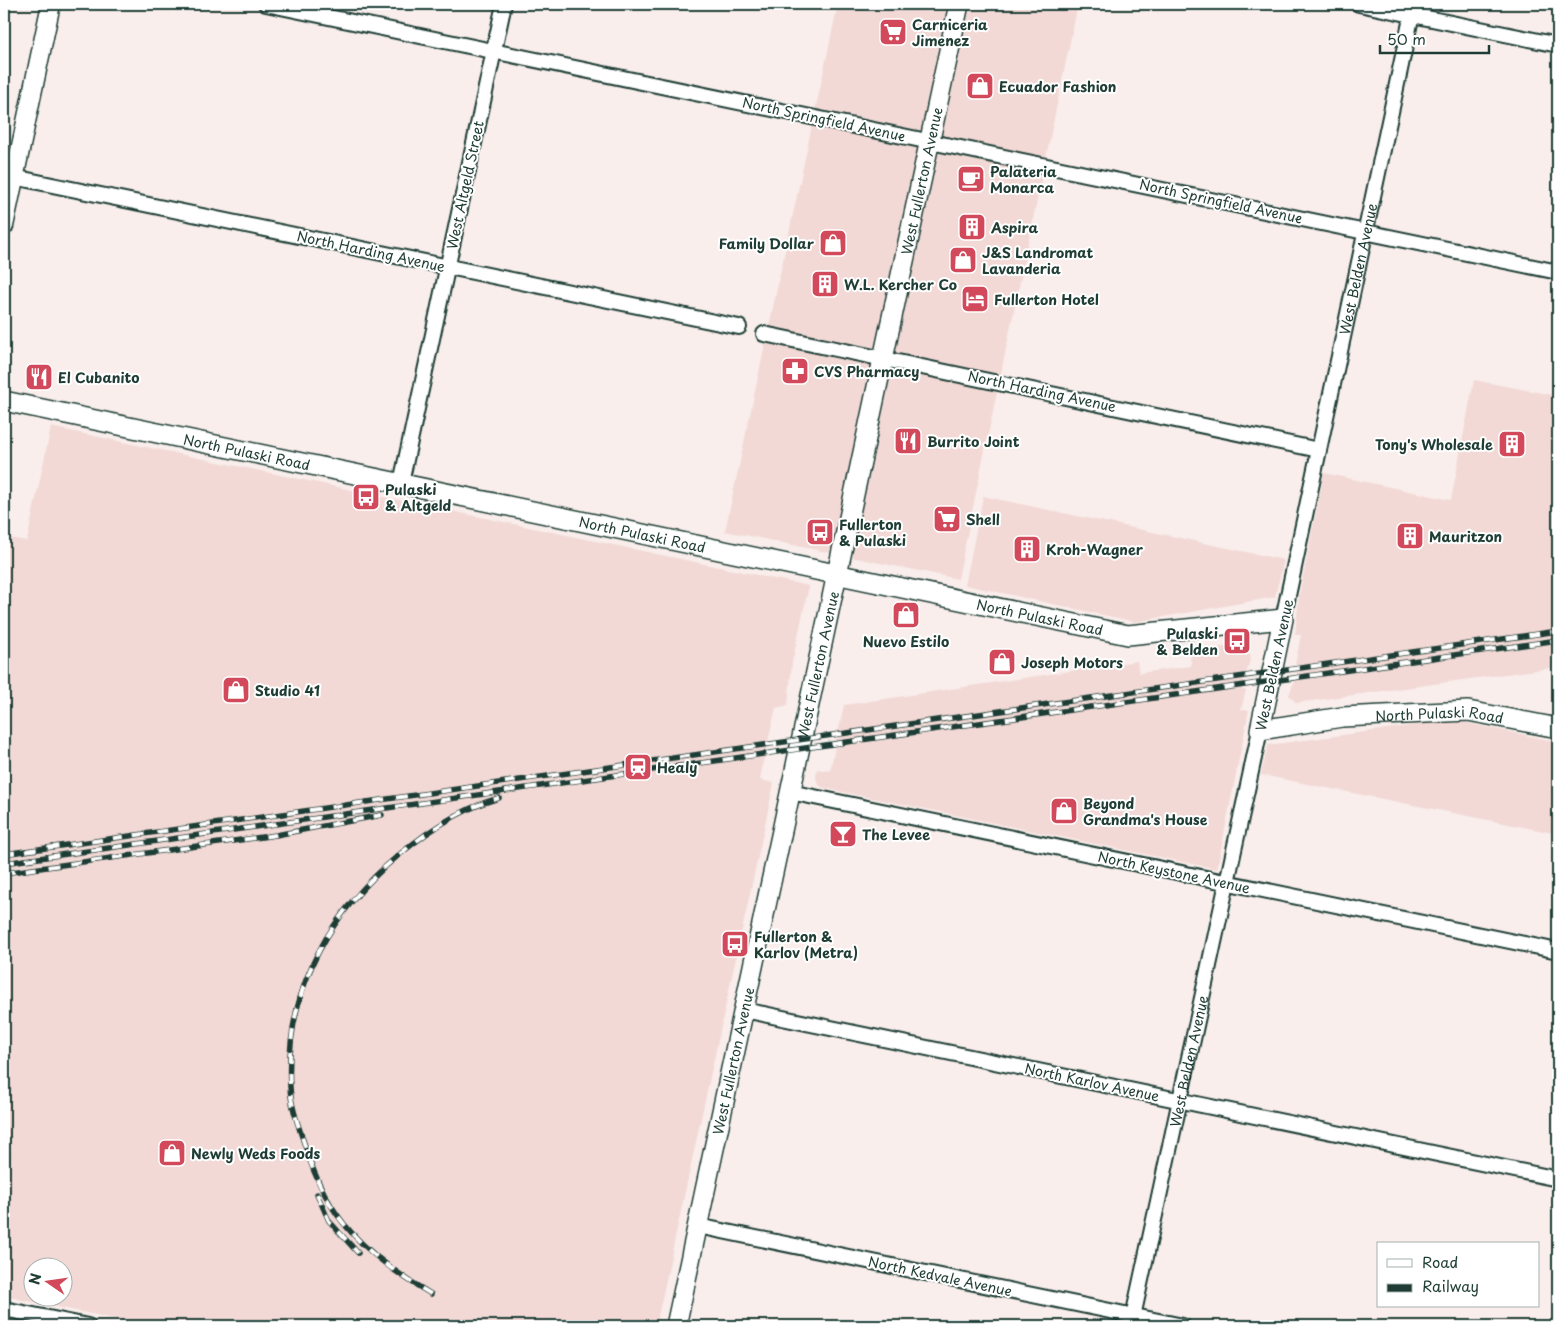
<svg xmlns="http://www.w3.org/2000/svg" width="1562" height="1330" viewBox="0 0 1562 1330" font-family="'Playpen Sans',sans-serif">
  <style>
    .built { fill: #f2d9d6; fill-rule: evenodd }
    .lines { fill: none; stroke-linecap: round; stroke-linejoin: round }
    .minor-casing { stroke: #1f3d34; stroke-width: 18 }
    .tertiary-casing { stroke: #1f3d34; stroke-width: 21 }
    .secondary-casing { stroke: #1f3d34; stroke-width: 22 }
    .minor { stroke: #fff; stroke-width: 14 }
    .tertiary { stroke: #fff; stroke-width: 18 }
    .secondary { stroke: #fff; stroke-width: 19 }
    .rail-casing { stroke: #1f3d34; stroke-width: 5.5 }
    .rail { stroke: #fff; stroke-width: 4; stroke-dasharray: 11; stroke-linecap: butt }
    .labels { text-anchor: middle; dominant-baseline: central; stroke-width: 4; stroke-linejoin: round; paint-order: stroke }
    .poi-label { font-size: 14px; font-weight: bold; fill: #1f3d34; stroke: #fff; text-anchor: start }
    .street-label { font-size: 14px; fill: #1f3d34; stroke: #fff }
  </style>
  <rect width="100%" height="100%" fill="#f9eeec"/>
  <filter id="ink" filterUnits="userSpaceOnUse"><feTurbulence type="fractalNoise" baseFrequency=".02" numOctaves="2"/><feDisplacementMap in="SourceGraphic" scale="10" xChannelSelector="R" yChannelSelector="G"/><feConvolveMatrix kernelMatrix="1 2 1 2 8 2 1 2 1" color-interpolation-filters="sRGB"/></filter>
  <g filter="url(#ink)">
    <path class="built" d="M 838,4 L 1078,4 L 958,579 L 725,531 Z
      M 1474,380 L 1558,396 L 1558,667 L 1296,703 L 1289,695 L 1293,684 L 1295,683 L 1298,665 L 1295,665 L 1301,635 L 1295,635 L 1299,596 L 1324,473 L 1451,500 Z
      M 51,427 L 809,586 L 792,663 L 788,705 L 776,708 L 764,758 L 760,780 L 774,783 L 656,1326 L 149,1326 L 4,1296 L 4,537 L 27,541 ZM 32,1268 L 62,1268 L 62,1298 L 32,1298 Z
      M 983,496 L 1284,560 L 1275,597 L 1135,622 L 965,585 Z
      M 1243,644 L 1251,656 L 1243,686 L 1242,690 L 1246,690 L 1241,710 L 1249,710 L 1217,869 L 823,788 L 818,784 L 816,778 L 817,769 L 830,771 L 844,705 L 1137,661 L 1139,673 L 1191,666 L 1190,652 Z
      M 1453,720 L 1558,742 L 1558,834 L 1261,775 L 1268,745 Z"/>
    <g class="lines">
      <defs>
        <g id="minor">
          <path d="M 266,4 L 1558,272"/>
          <path d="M 1359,4 L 1558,45"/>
          <path d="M 4,175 L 739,327"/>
          <path d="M 764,334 L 1319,450"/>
          <path d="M 401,483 L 504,4"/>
          <path id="s1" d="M 1283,619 L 1414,4"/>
          <path d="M 790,792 L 1558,951"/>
          <path d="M 744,1010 L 1558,1179"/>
          <path d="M 698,1226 L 1183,1326"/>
          <path d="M 4,1309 L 88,1326"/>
          <path id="s2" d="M 1131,1326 L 1260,730"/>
        </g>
        <path id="tertiary" d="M 4,226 L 51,4"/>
        <g id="secondary">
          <path id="s3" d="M 4,401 L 1128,635 L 1283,619 L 1260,730 L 1342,717 L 1468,711 L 1558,728"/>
          <path id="s4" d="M 676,1326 L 959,4"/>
        </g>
      </defs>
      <use href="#minor" class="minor-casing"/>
      <use href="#tertiary" class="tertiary-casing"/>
      <use href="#secondary" class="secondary-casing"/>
      <use href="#minor" class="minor"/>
      <use href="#tertiary" class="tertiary"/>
      <use href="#secondary" class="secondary"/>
      <defs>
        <path id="rail" d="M 4,854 L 1558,631
          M 4,863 L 1558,640
          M 4,873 L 276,835 L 382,815
          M 317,1194 L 329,1221 L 358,1253
          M 431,1294 C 402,1277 373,1257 351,1232 C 328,1207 315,1178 305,1146 C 299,1127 291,1107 290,1087 C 285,999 322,924 386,866 C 419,837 456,810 499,798"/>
      </defs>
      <use href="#rail" class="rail-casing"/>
      <use href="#rail" class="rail"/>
    </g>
  </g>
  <defs>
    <symbol id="supermarket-square" viewBox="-11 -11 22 22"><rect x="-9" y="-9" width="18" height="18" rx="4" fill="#d1495b" stroke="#fff"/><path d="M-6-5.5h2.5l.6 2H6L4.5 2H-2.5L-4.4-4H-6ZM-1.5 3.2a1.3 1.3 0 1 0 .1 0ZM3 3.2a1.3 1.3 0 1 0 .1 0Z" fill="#fff"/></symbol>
    <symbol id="shop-square" viewBox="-11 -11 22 22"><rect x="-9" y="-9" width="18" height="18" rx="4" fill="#d1495b" stroke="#fff"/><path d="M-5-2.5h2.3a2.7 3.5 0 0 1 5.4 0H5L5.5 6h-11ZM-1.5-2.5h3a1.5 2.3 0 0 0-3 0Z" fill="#fff"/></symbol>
    <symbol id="cafe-square" viewBox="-11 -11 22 22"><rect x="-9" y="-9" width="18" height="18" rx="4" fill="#d1495b" stroke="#fff"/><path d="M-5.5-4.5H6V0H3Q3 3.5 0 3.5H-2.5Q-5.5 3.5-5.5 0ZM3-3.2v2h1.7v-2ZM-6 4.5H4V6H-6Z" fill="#fff"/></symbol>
    <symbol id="building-square" viewBox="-11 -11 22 22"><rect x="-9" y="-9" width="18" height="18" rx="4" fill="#d1495b" stroke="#fff"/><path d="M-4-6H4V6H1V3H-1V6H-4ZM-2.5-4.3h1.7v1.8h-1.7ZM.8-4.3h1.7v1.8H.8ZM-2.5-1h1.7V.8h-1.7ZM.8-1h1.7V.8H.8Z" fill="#fff"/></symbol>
    <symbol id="hotel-square" viewBox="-11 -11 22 22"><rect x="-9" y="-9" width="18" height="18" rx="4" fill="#d1495b" stroke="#fff"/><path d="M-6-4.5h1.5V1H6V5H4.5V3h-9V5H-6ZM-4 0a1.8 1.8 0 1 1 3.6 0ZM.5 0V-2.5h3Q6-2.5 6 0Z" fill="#fff"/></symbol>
    <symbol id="pharmacy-square" viewBox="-11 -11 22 22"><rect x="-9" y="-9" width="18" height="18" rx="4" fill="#d1495b" stroke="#fff"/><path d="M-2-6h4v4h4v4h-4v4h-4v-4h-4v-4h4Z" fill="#fff"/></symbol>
    <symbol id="restaurant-square" viewBox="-11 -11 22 22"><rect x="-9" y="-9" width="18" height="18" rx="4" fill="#d1495b" stroke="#fff"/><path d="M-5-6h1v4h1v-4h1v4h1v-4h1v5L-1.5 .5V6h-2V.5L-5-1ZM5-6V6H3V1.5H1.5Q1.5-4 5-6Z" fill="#fff"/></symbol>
    <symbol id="bus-square" viewBox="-11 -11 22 22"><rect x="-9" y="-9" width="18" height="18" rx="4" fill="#d1495b" stroke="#fff"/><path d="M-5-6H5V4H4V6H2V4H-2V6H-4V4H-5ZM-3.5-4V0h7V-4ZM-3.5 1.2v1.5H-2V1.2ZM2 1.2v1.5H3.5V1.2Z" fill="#fff"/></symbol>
    <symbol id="station-square" viewBox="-11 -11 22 22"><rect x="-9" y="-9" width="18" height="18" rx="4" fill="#d1495b" stroke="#fff"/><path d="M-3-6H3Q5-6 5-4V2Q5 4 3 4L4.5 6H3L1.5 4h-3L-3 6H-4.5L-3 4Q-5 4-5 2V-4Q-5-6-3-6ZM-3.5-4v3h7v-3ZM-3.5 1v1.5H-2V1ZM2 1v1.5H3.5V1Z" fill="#fff"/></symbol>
    <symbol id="bar-square" viewBox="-11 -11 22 22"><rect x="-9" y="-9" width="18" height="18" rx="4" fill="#d1495b" stroke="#fff"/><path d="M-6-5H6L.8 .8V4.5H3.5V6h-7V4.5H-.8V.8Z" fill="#fff"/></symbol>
  </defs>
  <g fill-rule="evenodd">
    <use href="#supermarket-square" x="877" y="16" width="32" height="32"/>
    <use href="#shop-square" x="964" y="70" width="32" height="32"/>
    <use href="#cafe-square" x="955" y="163" width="32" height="32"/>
    <use href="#building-square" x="956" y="211" width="32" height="32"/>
    <use href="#shop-square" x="817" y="227" width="32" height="32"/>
    <use href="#shop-square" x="947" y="244" width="32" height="32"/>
    <use href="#building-square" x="809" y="268" width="32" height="32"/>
    <use href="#hotel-square" x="959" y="283" width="32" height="32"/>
    <use href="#pharmacy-square" x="779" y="355" width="32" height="32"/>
    <use href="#restaurant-square" x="23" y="361" width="32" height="32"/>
    <use href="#restaurant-square" x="892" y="425" width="32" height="32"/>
    <use href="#building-square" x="1496" y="428" width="32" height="32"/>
    <use href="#bus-square" x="350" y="481" width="32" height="32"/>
    <use href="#supermarket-square" x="931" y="503" width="32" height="32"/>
    <use href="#bus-square" x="804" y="516" width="32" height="32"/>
    <use href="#building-square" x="1394" y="520" width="32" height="32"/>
    <use href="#building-square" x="1011" y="533" width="32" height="32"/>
    <use href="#shop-square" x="890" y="599" width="32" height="32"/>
    <use href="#bus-square" x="1221" y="625" width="32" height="32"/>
    <use href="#shop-square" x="986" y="646" width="32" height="32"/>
    <use href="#shop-square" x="220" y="674" width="32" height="32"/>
    <use href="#station-square" x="622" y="751" width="32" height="32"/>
    <use href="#shop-square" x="1048" y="795" width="32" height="32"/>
    <use href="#bar-square" x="827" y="818" width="32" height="32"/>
    <use href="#bus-square" x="719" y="928" width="32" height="32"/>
    <use href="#shop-square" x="156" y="1137" width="32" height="32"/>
  </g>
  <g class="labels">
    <g class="poi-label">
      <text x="912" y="24">Carniceria<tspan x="912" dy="16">Jimenez</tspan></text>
      <text x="999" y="86">Ecuador Fashion</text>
      <text x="990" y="171">Palateria<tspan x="990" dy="16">Monarca</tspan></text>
      <text x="991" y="227">Aspira</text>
      <text x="814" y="243" text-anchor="end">Family Dollar</text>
      <text x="982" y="252">J&amp;S Landromat<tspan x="982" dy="16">Lavanderia</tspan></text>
      <text x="844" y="284">W.L. Kercher Co</text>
      <text x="994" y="299">Fullerton Hotel</text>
      <text x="814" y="371">CVS Pharmacy</text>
      <text x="58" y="377">El Cubanito</text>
      <text x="927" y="441">Burrito Joint</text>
      <text x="1493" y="444" text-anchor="end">Tony's Wholesale</text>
      <text x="385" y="489">Pulaski<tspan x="385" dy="16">&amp; Altgeld</tspan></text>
      <text x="966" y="519">Shell</text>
      <text x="839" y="524">Fullerton<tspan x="839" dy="16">&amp; Pulaski</tspan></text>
      <text x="1429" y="536">Mauritzon</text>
      <text x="1046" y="549">Kroh-Wagner</text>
      <text x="1218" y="633" text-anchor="end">Pulaski<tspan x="1218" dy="16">&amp; Belden</tspan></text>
      <text x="906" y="641" text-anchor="middle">Nuevo Estilo</text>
      <text x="1021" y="662">Joseph Motors</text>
      <text x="255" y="690">Studio 41</text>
      <text x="657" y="767">Healy</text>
      <text x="1083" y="803">Beyond<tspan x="1083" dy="16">Grandma's House</tspan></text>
      <text x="862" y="834">The Levee</text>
      <text x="754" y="936">Fullerton &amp;<tspan x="754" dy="16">Karlov (Metra)</tspan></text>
      <text x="191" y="1153">Newly Weds Foods</text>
    </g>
    <g class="street-label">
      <text transform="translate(824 119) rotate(12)">North Springfield Avenue</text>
      <text stroke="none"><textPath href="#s4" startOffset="1171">West Fullerton Avenue</textPath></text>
      <text transform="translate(465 185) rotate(-78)">West Altgeld Street</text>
      <text transform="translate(1221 201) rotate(12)">North Springfield Avenue</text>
      <text transform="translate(371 251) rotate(12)">North Harding Avenue</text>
      <text stroke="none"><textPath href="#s1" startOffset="358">West Belden Avenue</textPath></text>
      <text transform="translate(1042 391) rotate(12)">North Harding Avenue</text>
      <text stroke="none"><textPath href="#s3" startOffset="248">North Pulaski Road</textPath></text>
      <text stroke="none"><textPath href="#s3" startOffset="652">North Pulaski Road</textPath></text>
      <text stroke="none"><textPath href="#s3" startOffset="1058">North Pulaski Road</textPath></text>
      <text stroke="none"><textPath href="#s4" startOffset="676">West Fullerton Avenue</textPath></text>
      <text transform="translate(1274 665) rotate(-78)">West Belden Avenue</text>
      <text stroke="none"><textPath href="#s3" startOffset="1598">North Pulaski Road</textPath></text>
      <text transform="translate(1174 872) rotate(12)">North Keystone Avenue</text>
      <text stroke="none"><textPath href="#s4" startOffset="271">West Fullerton Avenue</textPath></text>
      <text stroke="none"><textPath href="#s2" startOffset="271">West Belden Avenue</textPath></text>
      <text transform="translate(1092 1082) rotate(12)">North Karlov Avenue</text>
      <text transform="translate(940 1276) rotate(12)">North Kedvale Avenue</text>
    </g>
  </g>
  <rect width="1562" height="1330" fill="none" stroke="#fff" stroke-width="20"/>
  <rect x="10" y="10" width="1542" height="1310" fill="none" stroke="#1f3d34" stroke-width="2" filter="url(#ink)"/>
  <rect x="1377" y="1242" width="162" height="65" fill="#ffffff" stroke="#a5b1ae"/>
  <rect x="1387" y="1259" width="25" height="8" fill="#ffffff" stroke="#a5b1ae"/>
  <text x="1422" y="1268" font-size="15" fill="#1f3d34">Road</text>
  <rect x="1387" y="1284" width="25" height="8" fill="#1f3d34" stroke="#a5b1ae"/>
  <text x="1422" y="1292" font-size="15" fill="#1f3d34">Railway</text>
  <g transform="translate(48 1282) rotate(283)"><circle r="24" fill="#ffffff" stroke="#a5b1ae"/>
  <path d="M0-4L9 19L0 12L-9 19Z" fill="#d1495b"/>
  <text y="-8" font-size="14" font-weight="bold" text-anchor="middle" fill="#1f3d34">N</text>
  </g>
  <path d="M1380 45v8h109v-8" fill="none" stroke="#1f3d34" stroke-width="2.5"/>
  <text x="1387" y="45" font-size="15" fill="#1f3d34" stroke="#ffffff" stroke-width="4" paint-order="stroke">50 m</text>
</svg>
